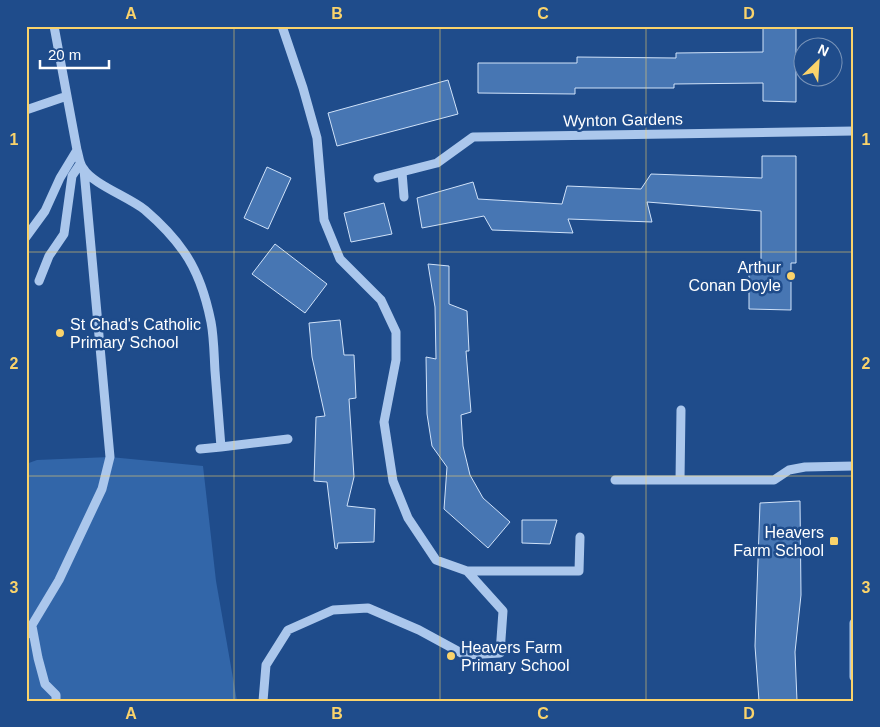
<svg xmlns="http://www.w3.org/2000/svg" width="880" height="727" viewBox="0 0 880 727" font-family="Helvetica,sans-serif">
  <style>
    .green { fill: #3266a9 }
    .building { fill: #4776b3; stroke: #d0e2f9 }
    .lines { fill: none; stroke-linecap: round; stroke-linejoin: round }
    .minor { stroke: #abc7ec; stroke-width: 9 }
    .grid { fill: none; stroke: #fad36b; stroke-width: 1; stroke-opacity: 0.55 }
    .poi-dot { fill: #fad36b; stroke: #1f4c8b; stroke-width: 2 }
    .labels { text-anchor: middle; dominant-baseline: central; stroke-width: 5; stroke-linejoin: round; paint-order: stroke }
    .street-label { font-size: 16px; fill: #fff; stroke: #1f4c8b }
    .poi-label { font-size: 16px; fill: #fff; stroke: #1f4c8b; text-anchor: end }
    .neatline { fill: none; stroke: #fad36b; stroke-width: 2 }
    .grid-label { font-size: 16px; text-anchor: middle; font-weight: bold; fill: #fad36b }
  </style>
  <rect width="100%" height="100%" fill="#1f4c8b"/>
  <path class="green" d="M 110,457 L 203,466 L 216,581 L 237,701 L 26,701 L 26,464 L 37,460 Z"/>
  <path class="building" d="M 763,26 L 796,26 L 796,102 L 763,101 L 763,83 L 674,84 L 674,88 L 575,88 L 575,94 L 478,93 L 478,63 L 577,63 L 577,57 L 676,58 L 676,53 L 763,52 Z
    M 448,80 L 458,114 L 337,146 L 328,113 Z
    M 762,156 L 796,156 L 796,263 L 791,263 L 791,310 L 749,309 L 749,264 L 761,264 L 761,211 L 647,202 L 652,222 L 568,219 L 573,233 L 492,230 L 484,216 L 422,228 L 417,198 L 473,182 L 478,199 L 562,204 L 567,186 L 641,189 L 651,174 L 762,178 Z
    M 267,167 L 291,178 L 268,229 L 244,218 Z
    M 384,203 L 392,234 L 351,242 L 344,213 Z
    M 275,244 L 327,284 L 305,313 L 252,274 Z
    M 428,264 L 449,266 L 449,304 L 467,311 L 469,351 L 466,351 L 471,412 L 461,415 L 463,446 L 470,475 L 483,498 L 510,522 L 488,548 L 444,509 L 447,467 L 432,446 L 427,414 L 426,357 L 436,359 L 435,307 Z
    M 340,320 L 344,355 L 354,355 L 356,398 L 349,399 L 354,477 L 347,506 L 375,509 L 374,542 L 338,543 L 337,549 L 335,548 L 327,482 L 314,481 L 316,417 L 325,416 L 312,357 L 309,323 Z
    M 800,501 L 801,595 L 795,652 L 797,701 L 759,701 L 755,646 L 760,503 Z
    M 522,520 L 557,520 L 550,544 L 522,543 Z"/>
  <g class="lines">
    <path class="minor" d="M 54,26 L 77,150 C 79,156 79,163 83,168 C 92,184 129,197 145,210 C 159,222 173,236 184,252 C 198,272 206,297 211,322 C 214,338 214,355 215,371 C 217,396 219,421 221,447 L 288,439
      M 282,26 L 303,88 L 317,138 L 324,220 L 340,259 L 381,300 L 396,332 L 396,360 L 384,422 L 393,481 L 408,518 L 436,560 L 467,571 L 579,571 L 580,537
      M 26,110 L 67,96
      M 402,172 L 404,197
      M 378,178 L 437,163 L 473,137 L 854,131
      M 26,237 L 45,211 L 60,178 L 77,150
      M 39,281 L 49,256 L 64,234 L 72,176 L 80,164
      M 200,449 L 221,447
      M 615,480 L 774,480 L 789,470 L 805,467 L 854,466
      M 680,480 L 681,410
      M 854,623 L 854,677
      M 32,626 L 38,658 L 45,684 L 56,695 L 56,701
      M 26,635 L 59,580 L 102,489 L 110,457 L 84,170
      M 263,701 L 266,665 L 288,630 L 333,610 L 368,608 L 419,630 L 465,655 L 500,653 L 503,611 L 467,571"/>
  </g>
  <path class="grid" d="M 234,26 L 234,701M 440,26 L 440,701M 646,26 L 646,701M 26,252 L 854,252M 26,476 L 854,476"/>
  <g class="poi-dot">
    <circle cx="791" cy="276" r="5"/>
    <circle cx="60" cy="333" r="5"/>
    <rect x="829" y="536" width="10" height="10" rx="2.5"/>
    <circle cx="451" cy="656" r="5"/>
  </g>
  <g class="labels">
    <g class="street-label">
      <text transform="translate(623 120) rotate(-1)">Wynton Gardens</text>
    </g>
    <g class="poi-label">
      <text x="781" y="267">Arthur<tspan x="781" dy="18">Conan Doyle</tspan></text>
      <text x="70" y="324" text-anchor="start">St Chad's Catholic<tspan x="70" dy="18">Primary School</tspan></text>
      <text x="824" y="532">Heavers<tspan x="824" dy="18">Farm School</tspan></text>
      <text x="461" y="647" text-anchor="start">Heavers Farm<tspan x="461" dy="18">Primary School</tspan></text>
    </g>
  </g>
  <rect width="880" height="727" fill="none" stroke="#1f4c8b" stroke-width="55"/>
  <g transform="translate(818 62) rotate(25)"><circle r="24" fill="#1f4c8b" stroke="#7994b9"/>
  <path d="M0-4L9 19L0 12L-9 19Z" fill="#fad36b"/>
  <text y="-8" font-size="14" font-weight="bold" text-anchor="middle" fill="#ffffff">N</text>
  </g>
  <path d="M40 60v8h69v-8" fill="none" stroke="#ffffff" stroke-width="2.5"/>
  <text x="48" y="60" font-size="15" fill="#ffffff" stroke="#1f4c8b" stroke-width="4" paint-order="stroke">20 m</text>
  <rect x="28" y="28" width="824" height="672" class="neatline"/>
  <g class="grid-label">
    <text x="131" y="19">A</text>
    <text x="337" y="19">B</text>
    <text x="543" y="19">C</text>
    <text x="749" y="19">D</text>
    <text x="14" y="145">1</text>
    <text x="866" y="145">1</text>
    <text x="14" y="369">2</text>
    <text x="866" y="369">2</text>
    <text x="14" y="593">3</text>
    <text x="866" y="593">3</text>
    <text x="131" y="719">A</text>
    <text x="337" y="719">B</text>
    <text x="543" y="719">C</text>
    <text x="749" y="719">D</text>
  </g>
</svg>
